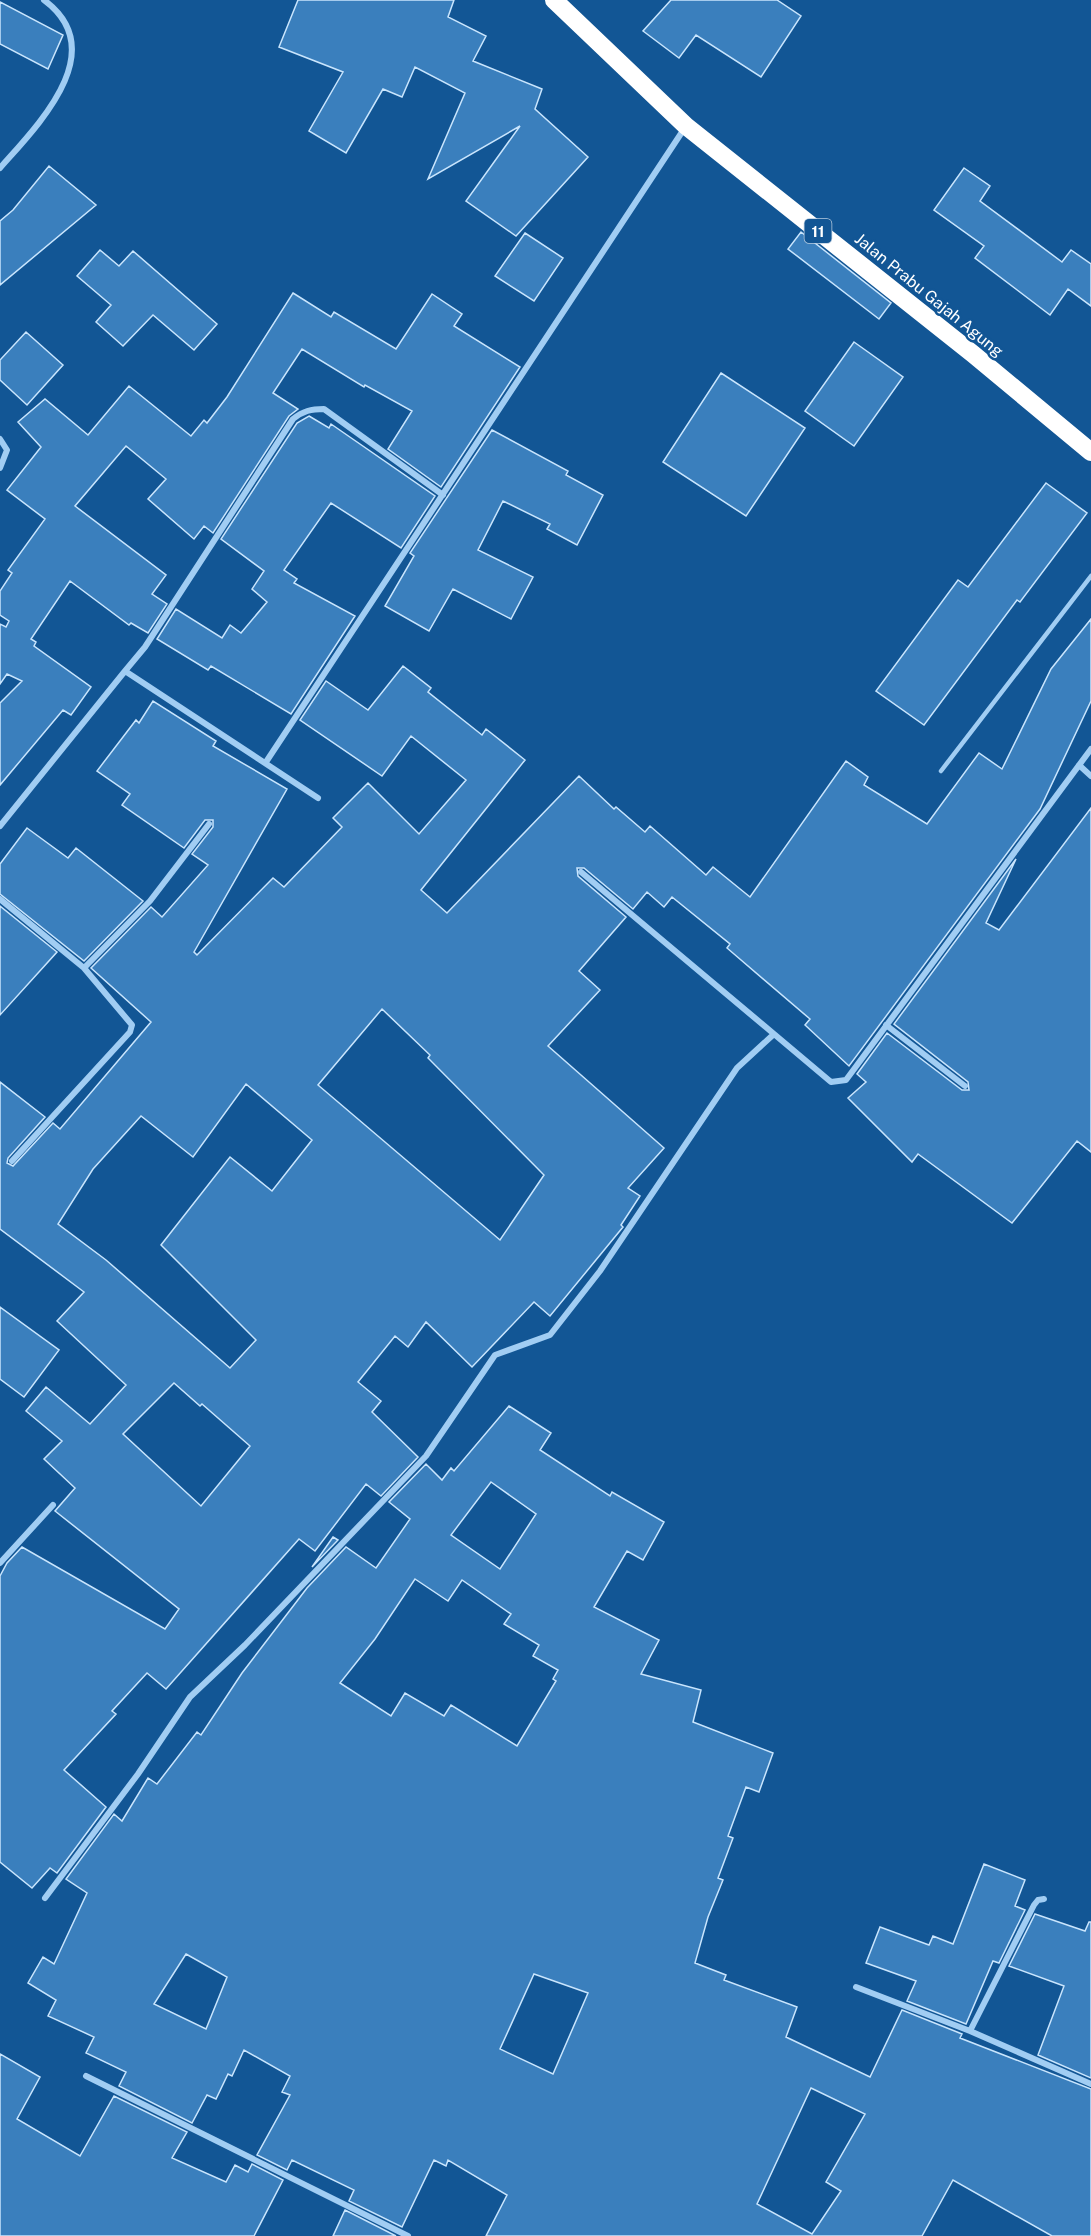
<svg xmlns="http://www.w3.org/2000/svg" width="1091" height="2236" viewBox="0 0 1091 2236" font-family="'Public Sans',sans-serif">
  <style>
    .building { fill: #3a7fbd; stroke: #c9e5fd; stroke-width: 1.5; fill-rule: evenodd }
    .lines { fill: none; stroke-linecap: round; stroke-linejoin: round }
    .lane { stroke: #a1cdf3; stroke-width: 4.5 }
    .street { stroke: #a1cdf3; stroke-width: 6 }
    .highway { stroke: #fff; stroke-width: 18 }
    .labels { text-anchor: middle; dominant-baseline: central; stroke-width: 5; stroke-linejoin: round; paint-order: stroke }
    .shield { fill: #125695; stroke: #b8ccdf; stroke-width: 1.5 }
    .shield-label { font-size: 15px; font-weight: bold; fill: #fff }
    .street-label { font-size: 16px; fill: #fff; stroke: #125695 }
  </style>
  <rect width="100%" height="100%" fill="#125695"/>
  <path class="building" d="M 298,0 L 454,0 L 448,17 L 486,36 L 473,61 L 542,89 L 535,109 L 588,157 L 516,236 L 466,201 L 520,126 L 428,179 L 465,93 L 415,67 L 402,97 L 383,89 L 346,153 L 309,131 L 343,72 L 279,47 Z
    M 671,0 L 777,0 L 801,16 L 761,77 L 696,35 L 679,58 L 643,31 Z
    M 0,2 L 63,35 L 48,69 L 0,44 Z
    M 49,166 L 96,205 L 0,285 L 0,221 L 13,210 Z
    M 964,168 L 990,186 L 980,201 L 1062,262 L 1071,250 L 1091,264 L 1091,306 L 1068,289 L 1050,315 L 975,258 L 984,246 L 934,210 Z
    M 801,232 L 891,303 L 879,319 L 788,249 Z
    M 525,233 L 563,258 L 534,301 L 495,276 Z
    M 100,250 L 119,266 L 133,251 L 217,324 L 194,350 L 153,315 L 123,346 L 96,322 L 111,305 L 77,276 Z
    M 293,293 L 331,317 L 334,312 L 396,349 L 432,294 L 462,314 L 454,326 L 520,367 L 441,487 L 388,449 L 412,411 L 365,385 L 364,387 L 302,349 L 273,393 L 298,409 L 289,416 L 213,533 L 204,526 L 194,539 L 148,499 L 166,479 L 126,446 L 75,506 L 166,575 L 152,594 L 167,604 L 148,633 L 131,623 L 129,625 L 70,581 L 31,639 L 36,642 L 34,646 L 91,687 L 71,715 L 63,710 L 0,785 L 0,703 L 22,681 L 7,674 L 0,684 L 0,624 L 6,627 L 9,621 L 0,615 L 0,591 L 12,573 L 8,570 L 45,519 L 7,490 L 41,447 L 18,422 L 45,399 L 88,435 L 129,386 L 191,436 L 204,420 L 207,423 L 227,397 Z
    M 26,332 L 63,365 L 27,405 L 0,380 L 0,360 Z
    M 854,342 L 903,377 L 854,446 L 805,411 Z
    M 721,373 L 805,428 L 746,516 L 663,462 Z
    M 309,416 L 329,428 L 331,424 L 435,496 L 401,548 L 331,503 L 284,570 L 297,579 L 294,583 L 355,616 L 291,714 L 211,666 L 208,670 L 157,639 L 176,609 L 222,638 L 230,625 L 241,633 L 267,602 L 252,589 L 264,571 L 221,539 L 297,423 Z
    M 492,430 L 568,471 L 566,475 L 603,495 L 577,545 L 547,529 L 550,524 L 503,501 L 478,550 L 533,577 L 511,619 L 453,589 L 429,631 L 385,606 L 414,556 L 410,553 Z
    M 1046,483 L 1087,513 L 1020,602 L 1017,600 L 924,725 L 876,691 L 958,580 L 968,587 Z
    M 1091,619 L 1091,701 L 1040,809 L 849,1066 L 805,1025 L 810,1019 L 727,948 L 730,944 L 672,897 L 664,907 L 647,892 L 633,909 L 584,868 L 577,868 L 578,876 L 626,917 L 579,971 L 600,990 L 548,1046 L 664,1148 L 628,1188 L 640,1196 L 621,1225 L 623,1227 L 550,1316 L 534,1302 L 472,1367 L 426,1322 L 408,1347 L 395,1336 L 358,1382 L 381,1401 L 372,1412 L 418,1457 L 381,1496 L 366,1484 L 315,1551 L 299,1539 L 166,1689 L 147,1673 L 112,1711 L 116,1714 L 64,1770 L 106,1807 L 57,1873 L 50,1868 L 32,1888 L 0,1862 L 0,1576 L 7,1563 L 22,1547 L 165,1629 L 179,1609 L 55,1511 L 75,1488 L 44,1459 L 62,1441 L 26,1411 L 46,1387 L 90,1424 L 126,1385 L 57,1321 L 84,1292 L 0,1229 L 0,1082 L 45,1117 L 8,1158 L 7,1163 L 13,1166 L 53,1123 L 60,1129 L 151,1022 L 91,968 L 151,907 L 162,917 L 208,865 L 192,854 L 213,827 L 213,820 L 205,820 L 184,848 L 122,805 L 130,794 L 97,771 L 136,720 L 139,723 L 153,701 L 216,741 L 213,746 L 287,789 L 194,952 L 197,955 L 273,878 L 284,887 L 342,827 L 333,818 L 368,783 L 419,834 L 466,780 L 411,736 L 382,776 L 300,720 L 326,681 L 368,710 L 403,666 L 431,688 L 428,692 L 482,735 L 486,729 L 525,760 L 421,890 L 447,913 L 579,776 L 614,809 L 616,807 L 645,832 L 650,826 L 706,875 L 713,867 L 750,897 L 846,761 L 868,777 L 864,785 L 927,824 L 979,753 L 1002,769 L 1051,669 ZM 382,1009 L 430,1055 L 428,1058 L 544,1175 L 500,1240 L 318,1085 ZM 246,1084 L 312,1140 L 272,1191 L 230,1157 L 161,1245 L 256,1340 L 230,1368 L 106,1260 L 58,1224 L 93,1169 L 141,1116 L 193,1157 ZM 174,1383 L 200,1406 L 202,1404 L 250,1446 L 201,1506 L 123,1434 Z
    M 1091,808 L 1091,1152 L 1077,1141 L 1012,1223 L 918,1154 L 912,1162 L 848,1098 L 866,1082 L 857,1074 L 887,1033 L 962,1090 L 969,1090 L 968,1082 L 894,1024 L 1016,859 L 986,923 L 999,930 Z
    M 27,828 L 68,858 L 76,848 L 143,901 L 84,961 L 0,894 L 0,864 Z
    M 0,906 L 57,952 L 0,1015 Z
    M 0,1307 L 59,1350 L 24,1397 L 0,1379 Z
    M 509,1406 L 551,1433 L 540,1450 L 610,1496 L 612,1492 L 664,1522 L 643,1560 L 627,1551 L 594,1607 L 659,1640 L 641,1674 L 701,1690 L 693,1722 L 773,1753 L 759,1792 L 746,1787 L 728,1836 L 733,1838 L 718,1878 L 723,1880 L 708,1917 L 695,1963 L 726,1975 L 724,1980 L 797,2007 L 786,2037 L 870,2077 L 902,2010 L 962,2034 L 960,2038 L 1091,2089 L 1091,2236 L 1052,2236 L 953,2180 L 922,2236 L 486,2236 L 507,2195 L 448,2160 L 446,2166 L 434,2160 L 402,2227 L 349,2201 L 354,2190 L 292,2160 L 287,2170 L 257,2155 L 290,2095 L 282,2092 L 290,2076 L 244,2050 L 232,2076 L 228,2074 L 216,2099 L 207,2095 L 192,2123 L 119,2086 L 126,2072 L 86,2053 L 94,2037 L 48,2016 L 56,2000 L 28,1983 L 43,1957 L 54,1964 L 87,1893 L 66,1879 L 114,1814 L 122,1821 L 148,1778 L 157,1784 L 197,1732 L 201,1735 L 242,1673 L 307,1588 L 346,1547 L 376,1568 L 410,1519 L 389,1502 L 426,1464 L 442,1480 L 451,1468 L 454,1471 ZM 491,1482 L 536,1514 L 500,1569 L 451,1535 ZM 415,1579 L 448,1601 L 462,1580 L 511,1614 L 504,1624 L 539,1645 L 533,1656 L 558,1670 L 553,1679 L 556,1681 L 517,1746 L 451,1705 L 444,1716 L 405,1693 L 391,1716 L 340,1683 L 375,1639 ZM 186,1954 L 227,1977 L 206,2029 L 154,2004 ZM 534,1974 L 588,1993 L 553,2074 L 500,2049 ZM 811,2088 L 865,2114 L 826,2182 L 841,2191 L 812,2234 L 757,2204 Z
    M 333,1537 L 338,1540 L 312,1567 Z
    M 984,1864 L 1025,1880 L 1015,1906 L 1025,1910 L 999,1963 L 993,1961 L 966,2024 L 907,2001 L 916,1981 L 866,1963 L 880,1927 L 929,1945 L 933,1936 L 953,1944 Z
    M 1035,1914 L 1085,1931 L 1089,1922 L 1091,1922 L 1091,2078 L 1038,2055 L 1064,1986 L 1009,1966 Z
    M 0,2054 L 40,2077 L 17,2119 L 80,2156 L 114,2096 L 187,2132 L 172,2158 L 226,2182 L 235,2165 L 248,2172 L 252,2164 L 283,2180 L 254,2236 L 0,2236 Z
    M 345,2210 L 396,2236 L 333,2236 Z"/>
  <g class="lines">
    <path class="lane" d="M 941,771 L 1091,576"/>
    <path class="street" d="M 0,168 C 37,126 113,51 44,0
      M 0,439 L 7,450 L 0,468
      M 266,762 L 684,129
      M 1079,765 L 1091,776
      M 318,798 L 125,671 L 145,647 L 293,419 C 303,411 311,409 324,409 L 443,495
      M 0,826 L 125,671
      M 581,872 L 774,1034
      M 0,899 L 84,968 L 132,1025 L 130,1032 L 12,1161
      M 84,968 L 150,901 L 209,824
      M 886,1025 L 965,1086
      M 0,1563 L 53,1505
      M 45,1898 L 138,1774 L 190,1697 L 245,1645 L 426,1456 L 495,1355 L 550,1335 L 600,1271 L 737,1068 L 774,1034 L 831,1082 L 846,1080 L 1091,749
      M 856,1987 L 970,2031 L 1091,2084
      M 970,2031 L 1034,1905 L 1038,1900 L 1044,1899
      M 86,2076 L 408,2236"/>
    <path class="highway" d="M 554,0 L 686,126 L 973,354 L 1091,452"/>
  </g>
  <g class="labels">
    <rect class="shield" x="804.5" y="219" width="27" height="24" rx="4.5"/>
    <g class="shield-label">
      <text x="818" y="231">11</text>
    </g>
    <g class="street-label">
      <text transform="translate(929 295) rotate(39)">Jalan Prabu Gajah Agung</text>
    </g>
  </g>
</svg>
